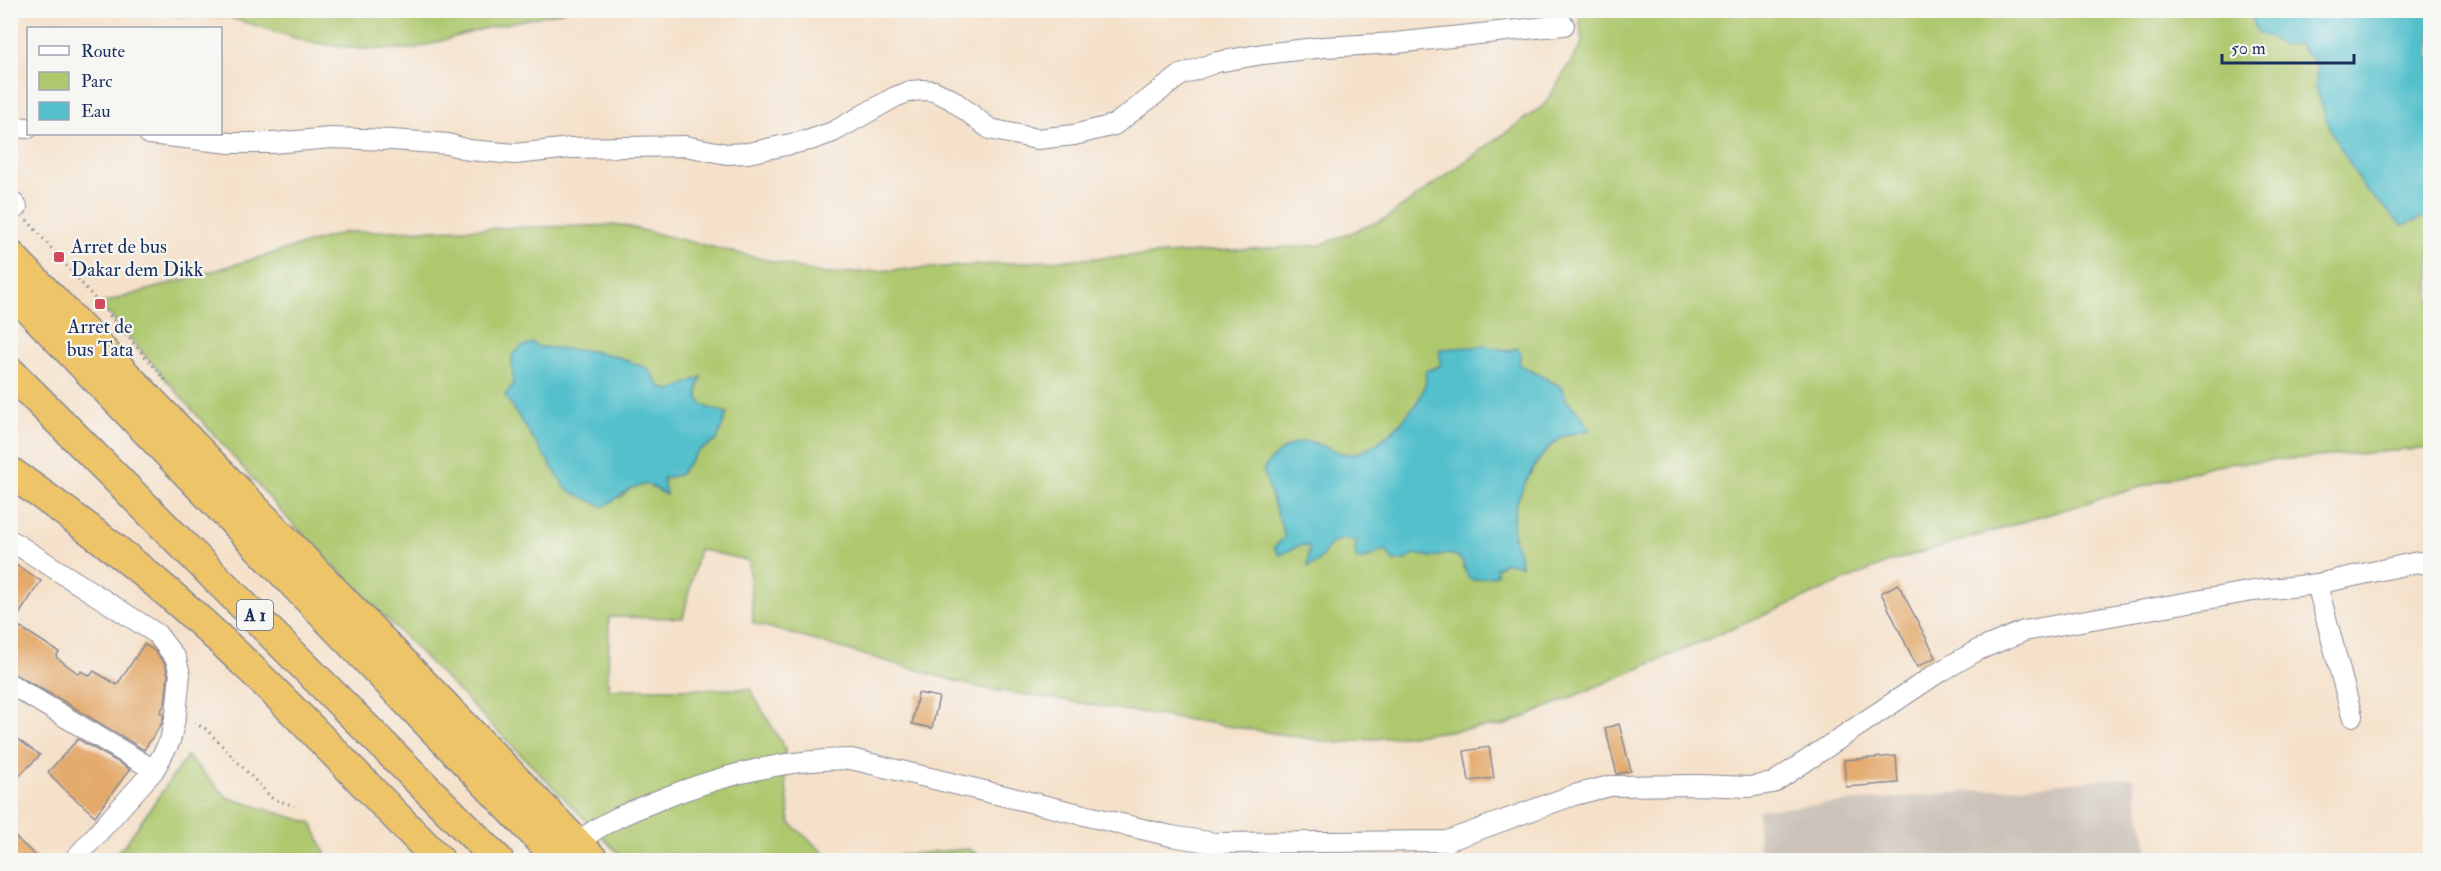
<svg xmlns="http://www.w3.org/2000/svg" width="2441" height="871" viewBox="0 0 2441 871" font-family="'IM FELL Double Pica',serif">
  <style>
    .industrial { fill: #ccc2b9 }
    .green { fill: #aec86e; stroke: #647c66; stroke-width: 1.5; fill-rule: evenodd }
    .water { fill: #53c0cc; stroke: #377895; stroke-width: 1.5 }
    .building { fill: #e3a96a }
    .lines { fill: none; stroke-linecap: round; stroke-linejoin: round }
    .minor-casing { stroke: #888894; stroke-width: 22 }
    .highway-casing { stroke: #888894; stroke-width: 33 }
    .path { stroke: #888894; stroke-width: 3; stroke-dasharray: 1.5 4.5; stroke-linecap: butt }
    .minor { stroke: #fff; stroke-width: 20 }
    .highway { stroke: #eec469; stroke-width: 30 }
    .poi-dot { fill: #d1495b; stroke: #f6f6f2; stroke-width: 2 }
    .labels { text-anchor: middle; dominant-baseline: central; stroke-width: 4.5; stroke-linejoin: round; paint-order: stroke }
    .shield { fill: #f6f6f2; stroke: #5d6b8a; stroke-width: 1.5 }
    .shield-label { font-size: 18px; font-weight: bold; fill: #1b2f5e }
    .poi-label { font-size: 20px; fill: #1b2f5e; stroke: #f6f6f2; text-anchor: start }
  </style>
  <rect width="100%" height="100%" fill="#f6f6f2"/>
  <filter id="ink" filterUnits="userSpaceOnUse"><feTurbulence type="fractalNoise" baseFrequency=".0167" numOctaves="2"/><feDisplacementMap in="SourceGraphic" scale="12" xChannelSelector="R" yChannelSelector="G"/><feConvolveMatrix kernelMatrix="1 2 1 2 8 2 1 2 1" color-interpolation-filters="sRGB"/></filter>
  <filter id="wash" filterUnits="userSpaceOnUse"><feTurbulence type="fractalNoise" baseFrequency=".008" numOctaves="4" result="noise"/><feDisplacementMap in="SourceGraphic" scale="24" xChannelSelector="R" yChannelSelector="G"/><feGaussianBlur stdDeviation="1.35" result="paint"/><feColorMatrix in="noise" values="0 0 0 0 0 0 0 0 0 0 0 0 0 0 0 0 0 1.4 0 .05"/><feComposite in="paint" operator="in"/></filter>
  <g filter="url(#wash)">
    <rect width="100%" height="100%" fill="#f5e1ca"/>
    <path class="industrial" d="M 2132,777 L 2150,860 L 1787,860 L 1784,854 L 1759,858 L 1758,810 Z"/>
    <path class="green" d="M 167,11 L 565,11 L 486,28 L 413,49 L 361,49 L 308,42 L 228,17 L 177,16 Z
      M 1579,11 L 2249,11 L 2258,32 L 2297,43 L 2317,65 L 2316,88 L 2403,225 L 2430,215 L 2430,448 L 2214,465 L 1889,562 L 1506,725 L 1337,743 L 976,687 L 753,623 L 749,561 L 699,549 L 683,618 L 609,617 L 608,689 L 750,689 L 785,749 L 784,764 L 790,823 L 832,860 L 625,860 L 285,516 L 100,304 L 346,232 L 621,225 L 825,274 L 1321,245 L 1385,219 L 1544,105 L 1582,44 ZM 1487,346 L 1508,351 L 1519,364 L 1561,387 L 1567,401 L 1580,414 L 1589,430 C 1581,432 1569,433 1562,437 C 1538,453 1511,501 1513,529 C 1513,541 1520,553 1521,565 L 1506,562 L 1496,568 L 1497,575 L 1474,580 L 1464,570 L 1463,562 L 1457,556 L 1448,554 L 1432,557 L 1415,554 L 1405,560 C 1387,551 1385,547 1367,559 L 1357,541 L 1341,539 L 1329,544 L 1318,562 L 1308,556 L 1309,546 L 1300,545 L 1280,555 L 1274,547 L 1285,537 L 1263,470 C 1272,456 1290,440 1309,442 C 1322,443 1335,454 1349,454 C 1375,455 1419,409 1425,385 C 1426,381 1426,375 1426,371 ZM 539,347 L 592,351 L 618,357 L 649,369 L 660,387 L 671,391 L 701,378 C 691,404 704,407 726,413 L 717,440 L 698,451 L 679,475 L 663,478 L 666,495 L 648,484 L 631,488 L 620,498 L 505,396 Z
      M 187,756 L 228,798 L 312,823 L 328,860 L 105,860 L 124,846 Z
      M 968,849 L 990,860 L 847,860 Z"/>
    <path class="water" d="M 2249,11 L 2430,11 L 2430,215 L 2403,225 L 2364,188 L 2330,129 L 2316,88 L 2317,64 L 2297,43 L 2284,46 L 2258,32 Z
      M 532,343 L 539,347 L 592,351 L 618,357 L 649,369 L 660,387 L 671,391 L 701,377 C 691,405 703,407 727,413 L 717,440 L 698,451 L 679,475 L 663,478 L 666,495 L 648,484 L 631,488 L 604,507 L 567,490 L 505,396 L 513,385 L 512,355 L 522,347 Z
      M 1487,346 L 1508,351 L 1517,348 L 1521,353 L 1519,364 L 1561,387 L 1567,401 L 1580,414 L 1590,430 C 1581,432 1569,433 1562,437 C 1538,451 1511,501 1513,529 C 1513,541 1520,553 1521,566 L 1506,562 L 1496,568 L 1497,575 L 1474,580 L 1468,578 L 1463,562 L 1457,556 L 1448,554 L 1432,557 L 1415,554 L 1405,560 L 1393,561 L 1386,550 C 1375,553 1368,559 1357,560 L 1355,550 L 1357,541 L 1341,539 L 1330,544 L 1318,562 L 1308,567 L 1309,546 L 1300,545 L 1280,555 L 1274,547 L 1285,537 L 1263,470 C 1273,456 1290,440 1309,442 C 1322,443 1335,454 1349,454 C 1375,455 1419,409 1425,385 C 1426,381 1426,375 1426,371 L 1440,366 L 1440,349 Z"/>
    <g id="blocks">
      <path class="building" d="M 10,561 L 41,581 L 10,628 Z
        M 1898,584 L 1936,657 L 1917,667 L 1881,593 Z
        M 17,625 L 59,652 L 56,657 L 79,674 L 81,671 L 90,676 L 94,671 L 117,685 L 144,644 L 155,651 L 165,664 L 168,675 L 165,704 L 160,712 L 164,714 L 162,723 L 144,750 L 58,698 L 10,672 L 10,635 Z
        M 918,693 L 939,697 L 932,728 L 912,724 Z
        M 1619,724 L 1631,771 L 1617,774 L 1605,728 Z
        M 10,734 L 40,755 L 10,785 Z
        M 78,739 L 130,769 L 95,816 L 65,790 L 48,772 Z
        M 1489,747 L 1494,778 L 1469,781 L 1464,751 Z
        M 1896,756 L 1898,783 L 1846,787 L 1844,760 Z
        M 10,832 L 41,861 L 10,861 Z"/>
    </g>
  </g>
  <g filter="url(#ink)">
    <use href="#blocks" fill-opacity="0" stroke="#888894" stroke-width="1.5"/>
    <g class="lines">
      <defs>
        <path id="minor" d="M 10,127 L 28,128
          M 149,134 L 230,143 L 273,143 L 331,138 L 392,140 L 448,144 L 469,150 L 515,154 L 571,148 L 685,146 L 727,154 L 748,153 L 810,140 L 833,132 L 895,97 L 911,91 L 923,90 L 934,91 L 951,99 L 990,129 L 1037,139 L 1074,135 L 1114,125 L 1181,75 L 1217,62 L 1263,54 L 1324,47 L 1395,43 L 1564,25
          M 10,199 L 17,207 L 10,211
          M 10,540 L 157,634 L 176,659 L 180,674 L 176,714 L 170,741 L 154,770 L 74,860
          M 2317,584 L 2352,716
          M 10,684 L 154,770
          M 577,843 C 600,824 626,813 654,802 C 717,776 782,759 851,759 L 1171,836 L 1215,843 L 1447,841 L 1574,795 L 1610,786 L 1700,785 L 1749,787 L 1773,783 L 1933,676 L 1978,650 L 2024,631 L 2253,591 L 2317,584 L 2418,562 L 2430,565"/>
        <path id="highway" d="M 10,255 L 593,860
          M 10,289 L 560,860
          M 10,372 L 498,860
          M 10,472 C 51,501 92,530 131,562 C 242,651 339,759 439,860"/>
      </defs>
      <use href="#minor" class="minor-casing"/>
      <use href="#highway" class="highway-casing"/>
      <path class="path" d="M 27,220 L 168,383
        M 194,723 L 206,729 L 272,798 L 294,806"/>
      <use href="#minor" class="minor"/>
      <use href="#highway" class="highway"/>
    </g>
  </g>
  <g class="poi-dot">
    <rect x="53" y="251" width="12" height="12" rx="3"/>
    <rect x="94" y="298" width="12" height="12" rx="3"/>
  </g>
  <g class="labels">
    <rect class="shield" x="237" y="600" width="36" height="30" rx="4.5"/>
    <g class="shield-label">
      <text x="255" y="615">A 1</text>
    </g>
    <g class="poi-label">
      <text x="71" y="246">Arret de bus<tspan x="71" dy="23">Dakar dem Dikk</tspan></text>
      <text x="100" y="326" text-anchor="middle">Arret de<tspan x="100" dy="23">bus Tata</tspan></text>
    </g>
  </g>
  <rect width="2441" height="871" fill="none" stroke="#f6f6f2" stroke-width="36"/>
  <rect x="27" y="27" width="195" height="108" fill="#f6f6f2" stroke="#9ea6b7" stroke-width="1.5"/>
  <rect x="39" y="46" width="30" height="9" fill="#ffffff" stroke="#9ea6b7" stroke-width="1.5"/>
  <text x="81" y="57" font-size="18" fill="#1b2f5e">Route</text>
  <rect x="39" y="72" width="30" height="18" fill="#aec86e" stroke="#9ea6b7" stroke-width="1.5"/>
  <text x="81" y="87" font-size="18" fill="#1b2f5e">Parc</text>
  <rect x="39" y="102" width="30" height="18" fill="#53c0cc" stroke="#9ea6b7" stroke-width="1.5"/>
  <text x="81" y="117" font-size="18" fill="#1b2f5e">Eau</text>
  <path d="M2222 54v9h132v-9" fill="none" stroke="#1b2f5e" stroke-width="3"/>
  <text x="2231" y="54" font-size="18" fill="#1b2f5e" stroke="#f6f6f2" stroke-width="4.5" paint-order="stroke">50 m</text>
</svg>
